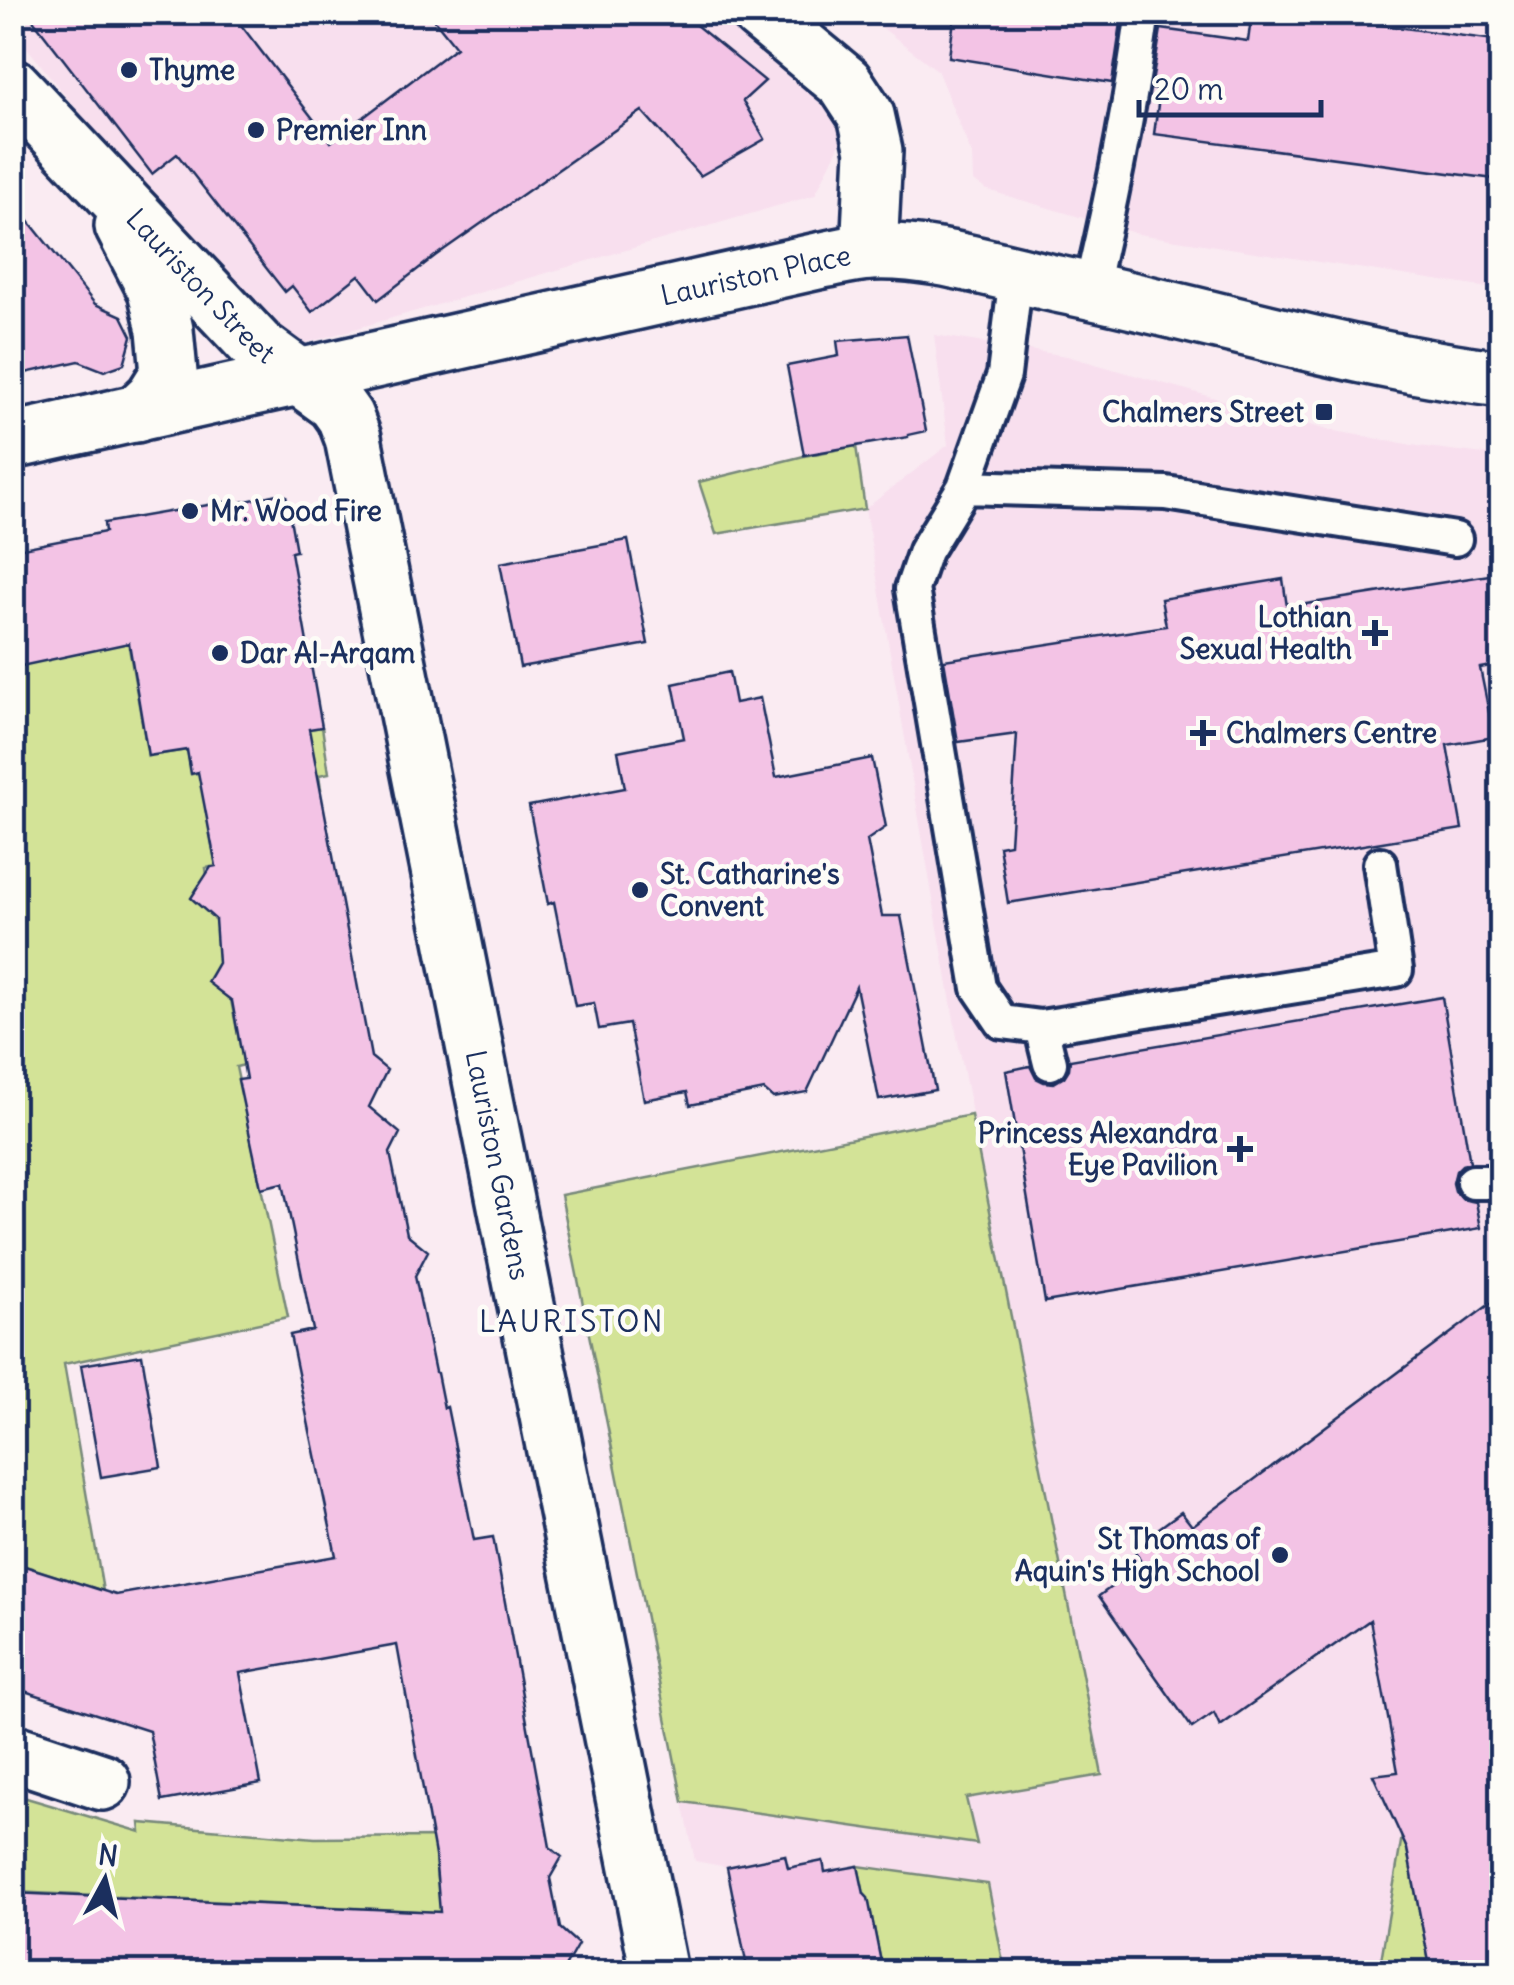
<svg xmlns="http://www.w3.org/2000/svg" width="1514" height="1985" viewBox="0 0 1514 1985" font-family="Delius,sans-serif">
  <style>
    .built { fill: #f8dfee }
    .green { fill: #d3e397; stroke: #77897a; stroke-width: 2.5 }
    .building { fill: #f3c3e5; stroke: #1b2f5e; stroke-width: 2.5 }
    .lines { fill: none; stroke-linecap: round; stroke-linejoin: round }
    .service-casing { stroke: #1b2f5e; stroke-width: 40 }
    .minor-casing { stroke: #1b2f5e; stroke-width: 62 }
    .tertiary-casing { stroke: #1b2f5e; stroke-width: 62 }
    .service { stroke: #fdfcf7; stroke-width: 32 }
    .minor { stroke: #fdfcf7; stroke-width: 55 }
    .tertiary { stroke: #fdfcf7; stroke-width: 55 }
    .poi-dot { fill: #1b2f5e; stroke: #fdfcf7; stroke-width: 4 }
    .labels { text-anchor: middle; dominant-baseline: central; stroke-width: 9; stroke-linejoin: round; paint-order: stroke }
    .poi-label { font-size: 28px; font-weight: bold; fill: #1b2f5e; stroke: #fdfcf7; text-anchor: start }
    .street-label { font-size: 28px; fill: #1b2f5e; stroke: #fdfcf7 }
    .neighbourhood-label { font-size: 30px; letter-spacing: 2.5px; fill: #1b2f5e; stroke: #fdfcf7 }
  </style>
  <rect width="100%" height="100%" fill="#faebf2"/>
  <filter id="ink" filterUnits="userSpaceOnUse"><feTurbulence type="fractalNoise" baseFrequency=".01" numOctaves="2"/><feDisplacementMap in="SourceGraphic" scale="20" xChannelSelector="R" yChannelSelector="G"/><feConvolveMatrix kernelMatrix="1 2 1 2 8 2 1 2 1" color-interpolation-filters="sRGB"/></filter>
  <g filter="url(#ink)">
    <path class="built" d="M 13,12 L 724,13 L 757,41 L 847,129 L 815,195 L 289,348 L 149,200 L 13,30 Z
      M 863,13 L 1501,13 L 1501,290 L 1138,234 L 987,190 L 973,181 L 972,155 L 937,70 Z
      M 934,335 L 1067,356 L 1324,429 L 1418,446 L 1501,456 L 1501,1972 L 1005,1972 L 988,1884 L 858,1866 L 825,1872 L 823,1861 L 788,1868 L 785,1855 L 727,1867 L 695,1861 L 683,1802 L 976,1843 L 966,1798 L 1102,1774 L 957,1037 L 865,509 L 948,445 Z"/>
    <path class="green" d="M 856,446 L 865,509 L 716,534 L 699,482 L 804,456 Z
      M 117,579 L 148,756 L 187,750 L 192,774 L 286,758 L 282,733 L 322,727 L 329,773 L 319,775 L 321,789 L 206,810 L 216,866 L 206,868 L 207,875 L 196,890 L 200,905 L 214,915 L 244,1065 L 236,1067 L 288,1317 L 64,1364 L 103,1591 L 13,1562 L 12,668 Z
      M 971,1115 L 1102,1775 L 966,1798 L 977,1844 L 683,1802 L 561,1195 Z
      M 13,1794 L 141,1832 L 140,1823 L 315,1838 L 438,1837 L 434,1842 L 437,1880 L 442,1884 L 442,1912 L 13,1892 Z
      M 1402,1836 L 1407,1849 L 1431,1972 L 1379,1972 Z
      M 858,1866 L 988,1884 L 1005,1972 L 883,1972 L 868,1898 L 864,1894 Z"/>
    <path class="building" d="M 27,12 L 231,12 L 331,142 L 456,47 L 428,12 L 680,12 L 765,81 L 743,101 L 765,139 L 700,176 L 642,111 L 435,256 L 378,300 L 359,275 L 312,312 L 292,286 L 285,292 L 177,154 L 152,174 Z
      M 955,12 L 1119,12 L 1117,22 L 1121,23 L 1112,83 L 949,57 Z
      M 1252,12 L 1284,12 L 1502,41 L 1502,180 L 1154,134 L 1160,90 L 1151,89 L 1161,29 L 1248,41 Z
      M 12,200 L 95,304 L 122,316 L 132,336 L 124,364 L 104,371 L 79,361 L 12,376 Z
      M 907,335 L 926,431 L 908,435 L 908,437 L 804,455 L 787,366 L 839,356 L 837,341 Z
      M 278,494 L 279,497 L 286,496 L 296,551 L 291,552 L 322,727 L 309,729 L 371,1057 L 387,1070 L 369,1107 L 400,1133 L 390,1153 L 407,1234 L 428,1251 L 415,1276 L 435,1372 L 437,1373 L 444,1408 L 447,1407 L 474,1540 L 493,1537 L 550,1847 L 562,1857 L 550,1878 L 560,1928 L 578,1944 L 562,1972 L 12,1972 L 12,1893 L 440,1912 L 435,1855 L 397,1645 L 240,1673 L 261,1783 L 162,1801 L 149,1731 L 12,1687 L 12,1562 L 116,1595 L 336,1556 L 290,1335 L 313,1330 L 283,1183 L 261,1188 L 238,1080 L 246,1079 L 232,1001 L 207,982 L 218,963 L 215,919 L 191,898 L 211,867 L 216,866 L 198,772 L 191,774 L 187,750 L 148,756 L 129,643 L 12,668 L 12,550 L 105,532 L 104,523 L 237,500 L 237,503 Z
      M 628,540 L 648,644 L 520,667 L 500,563 Z
      M 1502,573 L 1502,664 L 1480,668 L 1494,737 L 1447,745 L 1462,829 L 1008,903 L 999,846 L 1010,844 L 1017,734 L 958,742 L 944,660 L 1166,626 L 1161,599 L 1283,579 L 1287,607 Z
      M 729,672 L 735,703 L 760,698 L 776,777 L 872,758 L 886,827 L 867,840 L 882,916 L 901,916 L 935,1090 L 879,1100 L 856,987 L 807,1092 L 773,1098 L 764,1090 L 690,1105 L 687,1092 L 644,1100 L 629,1024 L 599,1029 L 594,1003 L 575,1006 L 554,902 L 548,904 L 529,806 L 625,788 L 618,751 L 684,738 L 673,684 Z
      M 1442,997 L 1470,1163 L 1462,1165 L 1456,1171 L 1453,1183 L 1455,1191 L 1462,1199 L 1476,1202 L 1481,1228 L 1045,1302 L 1006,1071 L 1030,1066 L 1036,1078 L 1044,1082 L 1054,1083 L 1064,1077 L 1069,1069 L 1070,1060 Z
      M 1502,1295 L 1502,1972 L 1431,1972 L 1407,1849 L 1373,1775 L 1398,1772 L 1370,1620 L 1220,1726 L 1214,1713 L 1192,1728 L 1099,1596 L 1142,1564 L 1133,1547 L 1181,1512 L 1192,1526 Z
      M 142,1355 L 161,1467 L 101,1477 L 81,1365 Z
      M 785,1855 L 788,1868 L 823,1861 L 825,1872 L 858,1866 L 864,1894 L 868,1898 L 883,1972 L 748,1972 L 727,1867 Z"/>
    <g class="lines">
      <defs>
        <path id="service" d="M 1016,275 L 1004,375 L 964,487 L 925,551 L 912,589 L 979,988 L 1002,1022 L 1041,1027 L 1396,970 L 1380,864
          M 1090,290 C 1112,198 1130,106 1143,12
          M 964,487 L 1166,493 L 1455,539
          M 1041,1027 L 1050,1063
          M 1473,1182 L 1502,1182"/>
        <g id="minor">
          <path d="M 759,12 L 845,83 L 866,115 L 874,151 L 869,252"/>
          <path id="s1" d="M 12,86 L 258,347 L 335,403 L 345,417 L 353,438 L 659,1972"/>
          <path d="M 123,226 L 156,290 L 165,330 L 169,373 L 154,397 L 136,414"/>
          <path d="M 12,1752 L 102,1782"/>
        </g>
        <g id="tertiary">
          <path id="s2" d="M 12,441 L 818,261 C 835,258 853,253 870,252 C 933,249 996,271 1057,284 C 1205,314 1350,360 1502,379"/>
        </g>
      </defs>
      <use href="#service" class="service-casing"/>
      <use href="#minor" class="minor-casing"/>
      <use href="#tertiary" class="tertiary-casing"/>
      <use href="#service" class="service"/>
      <use href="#minor" class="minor"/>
      <use href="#tertiary" class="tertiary"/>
    </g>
  </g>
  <g class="poi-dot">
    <circle cx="129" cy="70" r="10"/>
    <circle cx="256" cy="130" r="10"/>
    <rect x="1314" y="402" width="20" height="20" rx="5"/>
    <circle cx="190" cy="511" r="10"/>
    <path d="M1370 618h10v10h10v10h-10v10h-10v-10h-10v-10h10z"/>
    <circle cx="220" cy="653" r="10"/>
    <path d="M1198 718h10v10h10v10h-10v10h-10v-10h-10v-10h10z"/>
    <circle cx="640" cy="890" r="10"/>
    <path d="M1235 1134h10v10h10v10h-10v10h-10v-10h-10v-10h10z"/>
    <circle cx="1280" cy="1555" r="10"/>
  </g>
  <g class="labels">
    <g class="poi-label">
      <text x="149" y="70">Thyme</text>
      <text x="276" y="130">Premier Inn</text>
      <text x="1304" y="412" text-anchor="end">Chalmers Street</text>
      <text x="210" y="511">Mr. Wood Fire</text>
      <text x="1352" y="617" text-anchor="end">Lothian<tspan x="1352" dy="32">Sexual Health</tspan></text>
      <text x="240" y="653">Dar Al-Arqam</text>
      <text x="1226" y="733">Chalmers Centre</text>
      <text x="660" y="874">St. Catharine's<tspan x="660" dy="32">Convent</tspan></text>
      <text x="1218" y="1133" text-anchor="end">Princess Alexandra<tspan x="1218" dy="32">Eye Pavilion</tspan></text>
      <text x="1260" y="1539" text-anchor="end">St Thomas of<tspan x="1260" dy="32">Aquin's High School</tspan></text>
    </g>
    <g class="street-label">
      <text stroke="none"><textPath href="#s2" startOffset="762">Lauriston Place</textPath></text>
      <text stroke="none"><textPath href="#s1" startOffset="275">Lauriston Street</textPath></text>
      <text stroke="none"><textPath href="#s1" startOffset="1235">Lauriston Gardens</textPath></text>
    </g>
    <g class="neighbourhood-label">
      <text x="572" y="1321">LAURISTON</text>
    </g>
  </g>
  <rect width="1514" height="1985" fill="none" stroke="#fdfcf7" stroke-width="50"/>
  <rect x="25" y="25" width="1464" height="1935" fill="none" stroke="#1b2f5e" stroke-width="4" filter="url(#ink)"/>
  <g transform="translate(105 1880) rotate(7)" stroke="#fdfcf7" stroke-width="8" paint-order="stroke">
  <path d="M0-8L18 38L0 25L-18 38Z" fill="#1b2f5e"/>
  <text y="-15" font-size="28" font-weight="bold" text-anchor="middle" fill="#1b2f5e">N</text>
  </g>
  <path d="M1139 100v15h182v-15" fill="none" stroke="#1b2f5e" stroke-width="5"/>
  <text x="1154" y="100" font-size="30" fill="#1b2f5e" stroke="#fdfcf7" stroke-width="8" paint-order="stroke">20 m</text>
</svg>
